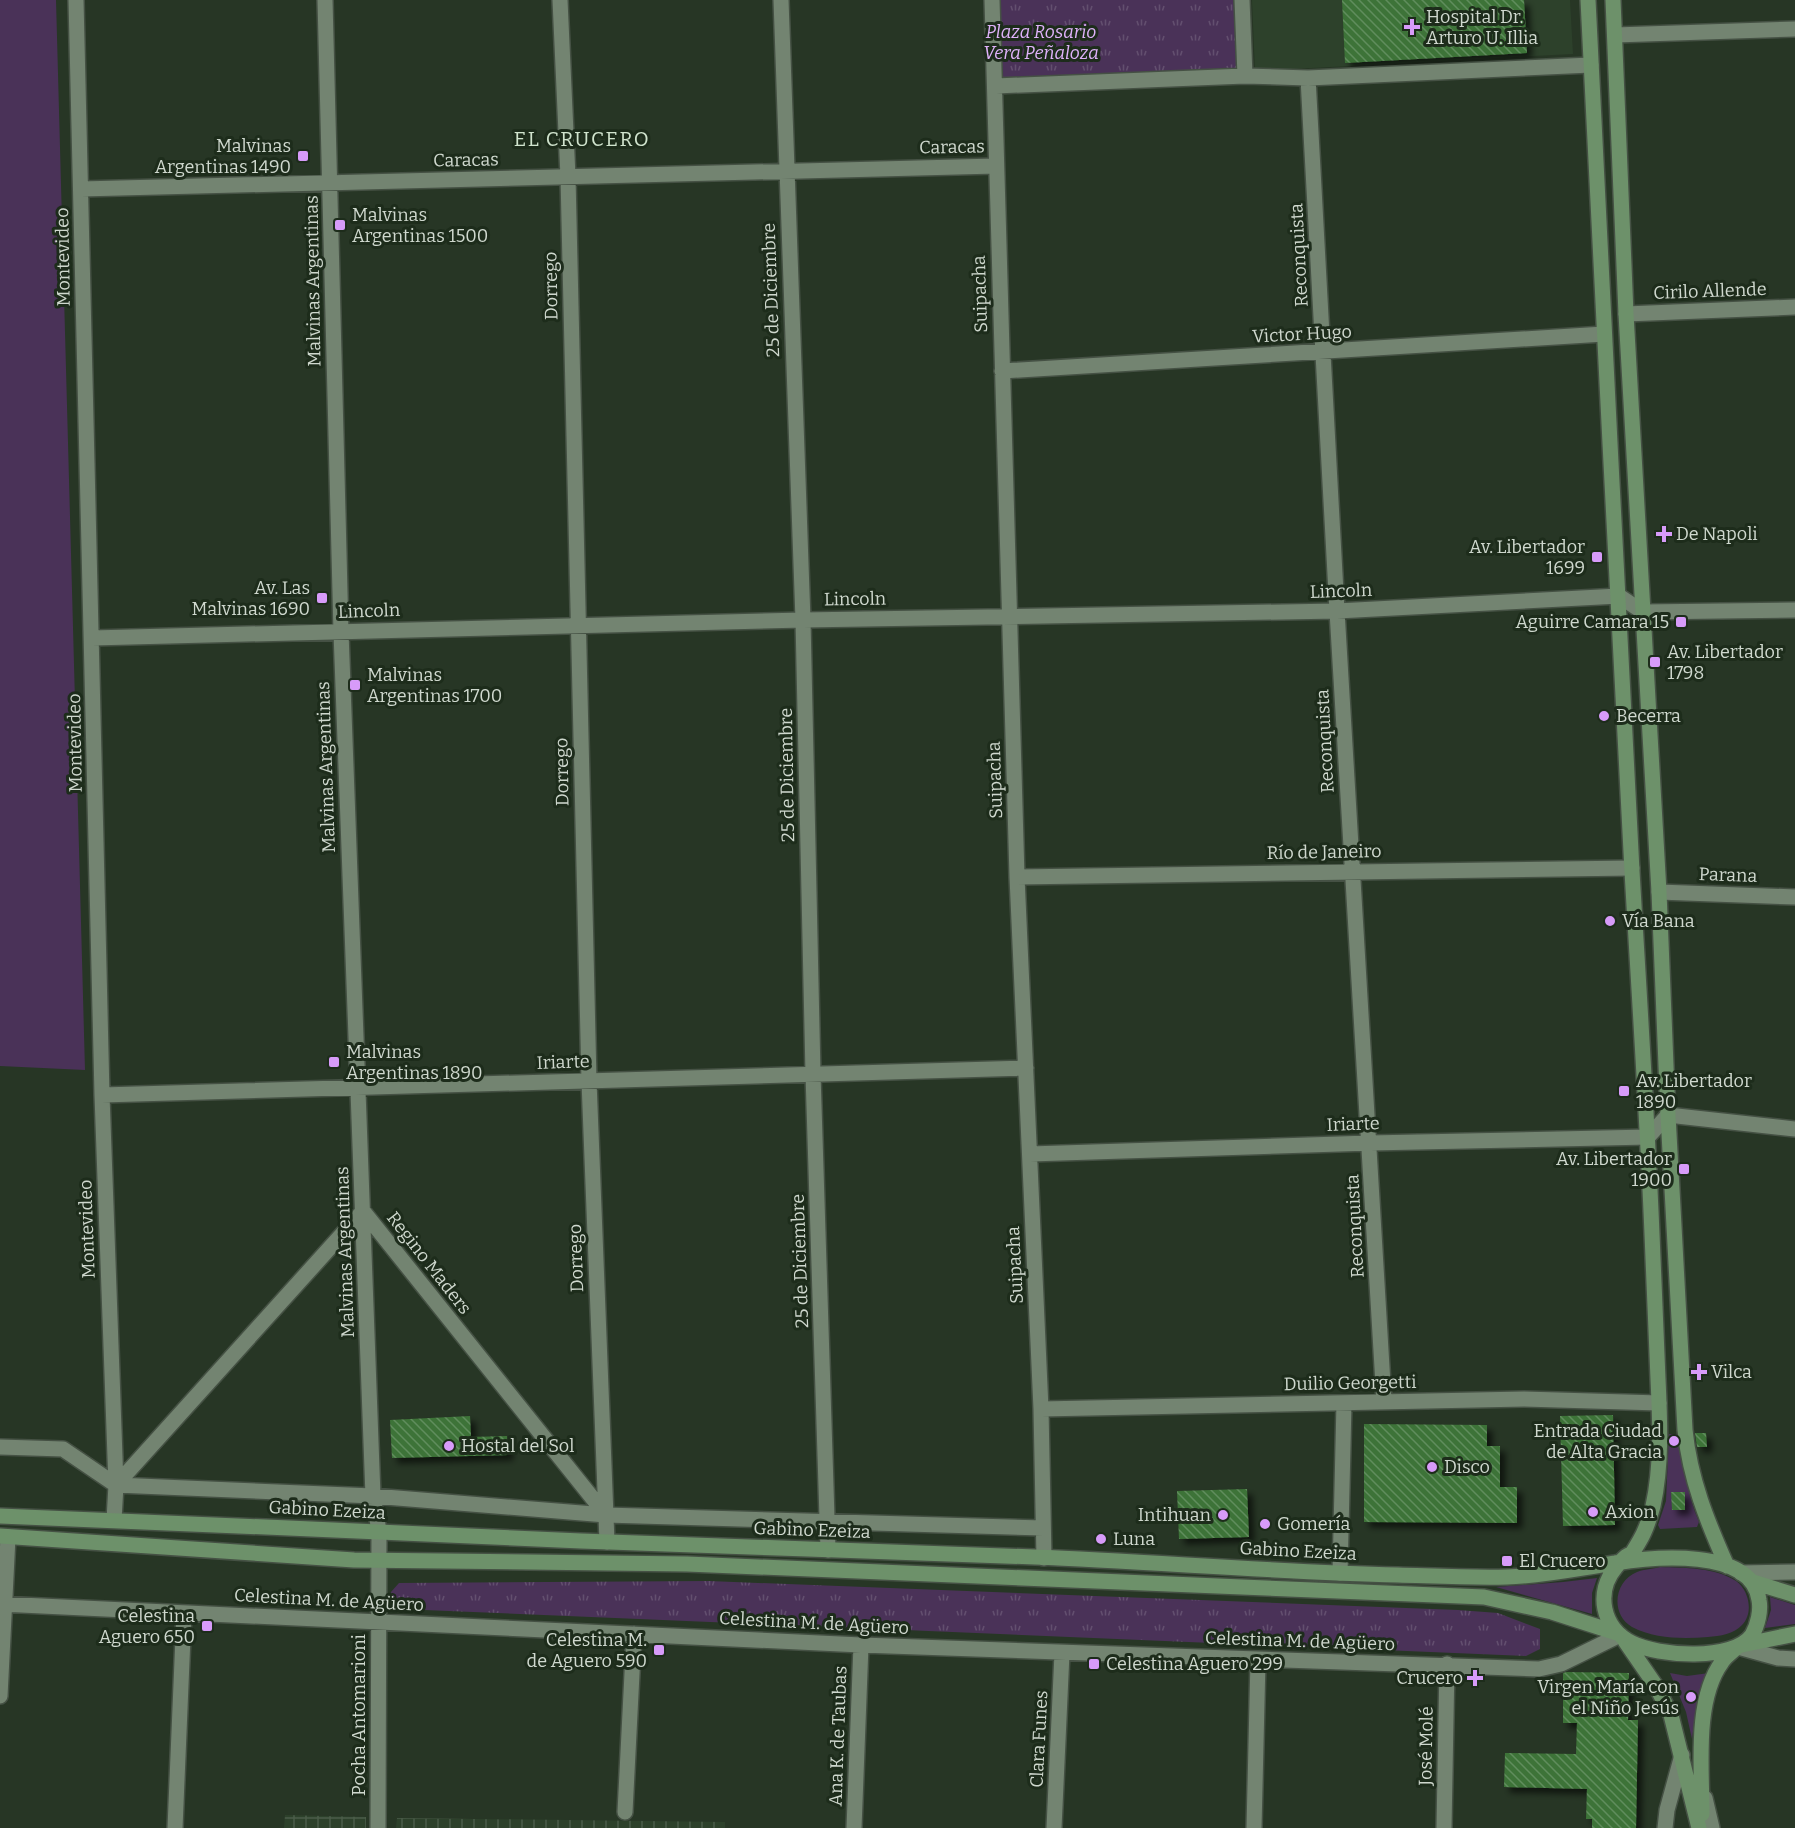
<svg xmlns="http://www.w3.org/2000/svg" width="1795" height="1828" viewBox="0 0 1795 1828" font-family="Bitter,serif">
  <style>
    .built { fill: #2d412b }
    .industrial { fill: url(#industrial-grid) }
    .grass { fill: #4a3258 }
    .park { fill: url(#park-tufts) }
    .building { fill: url(#building-back-hatch); filter: url(#shadow) }
    .lines { fill: none; stroke-linecap: round; stroke-linejoin: round }
    .minor-casing { stroke: #455144; stroke-width: 18 }
    .major-casing { stroke: #455144; stroke-width: 18 }
    .minor { stroke: #738471; stroke-width: 15 }
    .major { stroke: #6d916a; stroke-width: 15 }
    .poi-dot { fill: #d79bf9; stroke: #1d2c1b; stroke-width: 2 }
    .labels { text-anchor: middle; dominant-baseline: central; stroke-width: 6; stroke-linejoin: round; paint-order: stroke }
    .poi-label { font-size: 18px; fill: #cfd8ce; stroke: #1d2c1b; text-anchor: start }
    .park-label { font-size: 18px; font-style: italic; fill: #dfb2fa; stroke: #1d2c1b }
    .street-label { font-size: 18px; fill: #cfd8ce; stroke: #1d2c1b }
    .neighbourhood-label { font-size: 20px; letter-spacing: 1.5px; fill: #d1e4ce; stroke: #1d2c1b }
  </style>
  <defs>
    <pattern id="industrial-grid" width="8" height="8" patternUnits="userSpaceOnUse" patternTransform="scale(1.5)"><rect width="8" height="8" fill="#2d412b"/><path d="M0 4h8M4 0v8" fill="none" stroke="#4a5c49"/></pattern>
    <pattern id="park-tufts" width="24" height="20" patternUnits="userSpaceOnUse" patternTransform="scale(1.5)"><rect width="24" height="20" fill="#4a3258"/><path d="M3 7l-1-3M5 7V3M7 7l1-3M15 17l-1-3M17 17v-4M19 17l1-3" fill="none" stroke="#634f6f"/></pattern>
    <pattern id="building-back-hatch" width="6" height="6" patternUnits="userSpaceOnUse" patternTransform="scale(1.5)"><rect width="6" height="6" fill="#3d7338"/><path d="M-1 5l2 2M0 0l6 6M5-1l2 2" fill="none" stroke="#618d5d"/></pattern>
    <filter id="shadow"><feDropShadow dx="5.5" dy="5.5" stdDeviation="3" flood-color="#0009"/></filter>
  </defs>
  <rect width="100%" height="100%" fill="#273625"/>
  <path class="built" d="M 1252,0 L 1570,0 L 1573,54 L 1255,71 Z"/>
  <path class="industrial" d="M 285,1815 L 366,1817 L 366,1828 L 284,1828 Z
    M 397,1818 L 725,1822 L 725,1828 L 396,1828 Z"/>
  <path class="grass" d="M 0,0 L 56,0 L 85,1070 L 0,1066 Z
    M 1669,1434 L 1680,1434 C 1683,1464 1687,1494 1699,1522 L 1697,1527 L 1660,1529 L 1658,1525 L 1666,1501 Z
    M 1660,1567 C 1685,1568 1714,1567 1736,1581 C 1749,1590 1754,1613 1742,1625 C 1734,1634 1720,1636 1708,1637 C 1683,1639 1655,1639 1632,1627 C 1610,1614 1614,1581 1637,1572 C 1644,1569 1653,1569 1660,1567 Z
    M 1597,1578 L 1592,1593 L 1592,1614 L 1496,1587 L 1563,1582 Z
    M 1770,1597 L 1795,1605 L 1795,1624 L 1765,1628 L 1771,1610 Z
    M 1670,1673 L 1687,1676 L 1709,1673 L 1697,1703 L 1692,1739 L 1686,1712 Z"/>
  <path class="park" d="M 992,0 L 1242,0 L 1245,76 L 996,86 Z
    M 709,1581 L 1458,1610 L 1498,1613 L 1540,1629 L 1540,1649 L 1526,1656 L 400,1609 L 392,1601 L 391,1592 L 399,1583 Z"/>
  <path class="building" d="M 1342,0 L 1524,0 L 1527,53 L 1345,63 Z
    M 1613,1415 L 1615,1525 L 1563,1526 L 1560,1416 Z
    M 470,1416 L 471,1437 L 507,1436 L 508,1455 L 392,1458 L 390,1420 Z
    M 1364,1424 L 1487,1425 L 1487,1446 L 1500,1446 L 1500,1487 L 1517,1487 L 1517,1523 L 1364,1522 Z
    M 1695,1433 L 1706,1433 L 1707,1447 L 1697,1447 Z
    M 1247,1489 L 1249,1537 L 1179,1539 L 1177,1491 Z
    M 1671,1492 L 1685,1492 L 1685,1510 L 1672,1510 Z
    M 1566,1672 L 1629,1673 L 1628,1720 L 1638,1720 L 1636,1828 L 1592,1828 L 1592,1819 L 1586,1819 L 1587,1789 L 1504,1787 L 1505,1753 L 1576,1754 L 1577,1723 L 1563,1723 L 1563,1673 Z"/>
  <g class="lines">
    <defs>
      <path id="minor" d="M 76,0 L 102,1095 L 116,1485 L 114,1520
        M 325,0 L 341,632 L 373,1496 L 379,1531 L 378,1828
        M 560,0 L 568,177 L 589,1081 L 607,1542
        M 781,0 L 803,620 L 813,1074 L 828,1550
        M 992,0 L 1017,877 L 1041,1409 L 1044,1558
        M 1242,0 L 1245,76
        M 1615,35 L 1795,29
        M 1308,78 L 1337,611 L 1384,1401
        M 996,86 L 1245,76 L 1308,78 L 1591,65
        M 81,189 L 996,166
        M 1626,314 L 1795,307
        M 1002,371 L 1604,334
        M 92,638 L 803,620 L 1337,611 L 1619,596 L 1643,612 L 1795,610
        M 1017,877 L 1632,868
        M 1659,892 L 1795,897
        M 102,1095 L 1026,1068
        M 1030,1154 L 1370,1143 L 1648,1137 L 1668,1115 L 1795,1129
        M 1041,1409 L 1524,1399 L 1659,1403
        M 0,1447 L 63,1449 L 116,1485 L 373,1496 L 606,1515 L 1043,1528
        M 116,1485 L 363,1211 L 606,1515
        M 1340,1573 L 1344,1403
        M 1741,1573 L 1795,1572
        M 0,1604 L 861,1645 L 1539,1669 L 1561,1664 L 1620,1635
        M 1738,1647 L 1778,1658 L 1795,1659
        M 0,1696 L 8,1537
        M 1705,1798 L 1712,1828
        M 625,1812 L 634,1634
        M 175,1828 L 184,1613
        M 854,1828 L 861,1645
        M 1054,1828 L 1062,1653
        M 1254,1828 L 1258,1660
        M 1444,1828 L 1447,1664
        M 1665,1828 L 1667,1810 L 1682,1755"/>
      <path id="major" d="M 1613,0 L 1626,314 L 1659,892 L 1668,1115 L 1685,1430 C 1690,1479 1707,1521 1727,1566
        M 0,1516 C 194,1523 387,1533 581,1541 C 732,1547 884,1551 1035,1557 C 1156,1562 1277,1572 1398,1575 C 1434,1576 1471,1578 1507,1577 C 1543,1576 1579,1568 1615,1563 C 1652,1557 1752,1547 1759,1600 C 1761,1610 1758,1625 1752,1635 C 1733,1662 1658,1656 1632,1643 C 1602,1628 1595,1592 1616,1567 C 1637,1542 1624,1568 1640,1540 C 1646,1530 1650,1517 1653,1506 C 1662,1465 1660,1421 1658,1379 C 1656,1331 1654,1282 1652,1234 C 1647,1113 1639,992 1632,871 C 1616,581 1603,290 1588,0
        M 0,1536 L 354,1560 L 687,1564 L 1484,1597 L 1552,1612 L 1617,1633
        M 1753,1582 L 1795,1595
        M 1625,1641 L 1656,1686 L 1671,1715 L 1699,1828
        M 1742,1645 L 1795,1634
        M 1702,1814 C 1702,1769 1694,1700 1722,1662 C 1725,1657 1731,1653 1735,1649"/>
    </defs>
    <use href="#minor" class="minor-casing"/>
    <use href="#major" class="major-casing"/>
    <use href="#minor" class="minor"/>
    <use href="#major" class="major"/>
  </g>
  <g class="poi-dot">
    <path d="M1409 18h6v6h6v6h-6v6h-6v-6h-6v-6h6z"/>
    <rect x="297" y="150" width="12" height="12" rx="3"/>
    <rect x="334" y="219" width="12" height="12" rx="3"/>
    <path d="M1661 525h6v6h6v6h-6v6h-6v-6h-6v-6h6z"/>
    <rect x="1591" y="551" width="12" height="12" rx="3"/>
    <rect x="316" y="592" width="12" height="12" rx="3"/>
    <rect x="1675" y="616" width="12" height="12" rx="3"/>
    <rect x="1649" y="656" width="12" height="12" rx="3"/>
    <rect x="349" y="679" width="12" height="12" rx="3"/>
    <circle cx="1604" cy="716" r="6"/>
    <circle cx="1610" cy="921" r="6"/>
    <rect x="328" y="1056" width="12" height="12" rx="3"/>
    <rect x="1618" y="1085" width="12" height="12" rx="3"/>
    <rect x="1678" y="1163" width="12" height="12" rx="3"/>
    <path d="M1696 1363h6v6h6v6h-6v6h-6v-6h-6v-6h6z"/>
    <circle cx="1674" cy="1441" r="6"/>
    <circle cx="449" cy="1446" r="6"/>
    <circle cx="1432" cy="1467" r="6"/>
    <circle cx="1593" cy="1512" r="6"/>
    <circle cx="1223" cy="1515" r="6"/>
    <circle cx="1265" cy="1524" r="6"/>
    <circle cx="1101" cy="1539" r="6"/>
    <rect x="1501" y="1555" width="12" height="12" rx="3"/>
    <rect x="201" y="1620" width="12" height="12" rx="3"/>
    <rect x="653" y="1644" width="12" height="12" rx="3"/>
    <rect x="1088" y="1658" width="12" height="12" rx="3"/>
    <path d="M1472 1669h6v6h6v6h-6v6h-6v-6h-6v-6h6z"/>
    <circle cx="1691" cy="1697" r="6"/>
  </g>
  <g class="labels">
    <g class="poi-label">
      <text x="1426" y="17">Hospital Dr.<tspan x="1426" dy="21">Arturo U. Illia</tspan></text>
      <text x="291" y="146" text-anchor="end">Malvinas<tspan x="291" dy="21">Argentinas 1490</tspan></text>
      <text x="352" y="215">Malvinas<tspan x="352" dy="21">Argentinas 1500</tspan></text>
      <text x="1676" y="534">De Napoli</text>
      <text x="1585" y="547" text-anchor="end">Av. Libertador<tspan x="1585" dy="21">1699</tspan></text>
      <text x="310" y="588" text-anchor="end">Av. Las<tspan x="310" dy="21">Malvinas 1690</tspan></text>
      <text x="1669" y="622" text-anchor="end">Aguirre Camara 15</text>
      <text x="1667" y="652">Av. Libertador<tspan x="1667" dy="21">1798</tspan></text>
      <text x="367" y="675">Malvinas<tspan x="367" dy="21">Argentinas 1700</tspan></text>
      <text x="1616" y="716">Becerra</text>
      <text x="1622" y="921">Vía Bana</text>
      <text x="346" y="1052">Malvinas<tspan x="346" dy="21">Argentinas 1890</tspan></text>
      <text x="1636" y="1081">Av. Libertador<tspan x="1636" dy="21">1890</tspan></text>
      <text x="1672" y="1159" text-anchor="end">Av. Libertador<tspan x="1672" dy="21">1900</tspan></text>
      <text x="1711" y="1372">Vilca</text>
      <text x="1662" y="1431" text-anchor="end">Entrada Ciudad<tspan x="1662" dy="21">de Alta Gracia</tspan></text>
      <text x="461" y="1446">Hostal del Sol</text>
      <text x="1444" y="1467">Disco</text>
      <text x="1605" y="1512">Axion</text>
      <text x="1211" y="1515" text-anchor="end">Intihuan</text>
      <text x="1277" y="1524">Gomería</text>
      <text x="1113" y="1539">Luna</text>
      <text x="1519" y="1561">El Crucero</text>
      <text x="195" y="1616" text-anchor="end">Celestina<tspan x="195" dy="21">Aguero 650</tspan></text>
      <text x="647" y="1640" text-anchor="end">Celestina M.<tspan x="647" dy="21">de Aguero 590</tspan></text>
      <text x="1106" y="1664">Celestina Aguero 299</text>
      <text x="1463" y="1678" text-anchor="end">Crucero</text>
      <text x="1679" y="1687" text-anchor="end">Virgen María con<tspan x="1679" dy="21">el Niño Jesús</tspan></text>
    </g>
    <g class="park-label">
      <text x="1041" y="32">Plaza Rosario<tspan x="1041" dy="21">Vera Peñaloza</tspan></text>
    </g>
    <g class="street-label">
      <text transform="translate(952 147) rotate(-1)">Caracas</text>
      <text transform="translate(466 160) rotate(-1)">Caracas</text>
      <text transform="translate(1299 255) rotate(-93)">Reconquista</text>
      <text transform="translate(63 257) rotate(-91)">Montevideo</text>
      <text transform="translate(313 281) rotate(-91)">Malvinas Argentinas</text>
      <text transform="translate(551 286) rotate(-91)">Dorrego</text>
      <text transform="translate(771 290) rotate(-92)">25 de Diciembre</text>
      <text transform="translate(1710 291) rotate(-2)">Cirilo Allende</text>
      <text transform="translate(980 294) rotate(-92)">Suipacha</text>
      <text transform="translate(1302 334) rotate(-3)">Victor Hugo</text>
      <text transform="translate(1341 591) rotate(-2)">Lincoln</text>
      <text transform="translate(855 599) rotate(-1)">Lincoln</text>
      <text transform="translate(369 611) rotate(-2)">Lincoln</text>
      <text transform="translate(1325 741) rotate(-93)">Reconquista</text>
      <text transform="translate(75 743) rotate(-91)">Montevideo</text>
      <text transform="translate(326 767) rotate(-92)">Malvinas Argentinas</text>
      <text transform="translate(562 772) rotate(-91)">Dorrego</text>
      <text transform="translate(787 775) rotate(-91)">25 de Diciembre</text>
      <text transform="translate(995 780) rotate(-92)">Suipacha</text>
      <text transform="translate(1324 852) rotate(-1)">Río de Janeiro</text>
      <text transform="translate(1728 875) rotate(2)">Parana</text>
      <text transform="translate(563 1062) rotate(-2)">Iriarte</text>
      <text transform="translate(1353 1124) rotate(-2)">Iriarte</text>
      <text transform="translate(1355 1226) rotate(-93)">Reconquista</text>
      <text transform="translate(87 1229) rotate(-92)">Montevideo</text>
      <text transform="translate(345 1252) rotate(-92)">Malvinas Argentinas</text>
      <text transform="translate(576 1258) rotate(-92)">Dorrego</text>
      <text transform="translate(800 1261) rotate(-92)">25 de Diciembre</text>
      <text transform="translate(429 1263) rotate(52)">Regino Maders</text>
      <text transform="translate(1015 1265) rotate(-93)">Suipacha</text>
      <text transform="translate(1350 1383) rotate(-1)">Duilio Georgetti</text>
      <text transform="translate(327 1510) rotate(3)">Gabino Ezeiza</text>
      <text transform="translate(812 1530) rotate(2)">Gabino Ezeiza</text>
      <text transform="translate(1298 1551) rotate(3)">Gabino Ezeiza</text>
      <text transform="translate(329 1600) rotate(3)">Celestina M. de Agüero</text>
      <text transform="translate(814 1623) rotate(3)">Celestina M. de Agüero</text>
      <text transform="translate(1300 1641) rotate(2)">Celestina M. de Agüero</text>
      <text transform="translate(359 1715) rotate(-90)">Pocha Antomarioni</text>
      <text transform="translate(838 1736) rotate(-88)">Ana K. de Taubas</text>
      <text transform="translate(1039 1739) rotate(-87)">Clara Funes</text>
      <text transform="translate(1426 1746) rotate(-89)">José Molé</text>
    </g>
    <g class="neighbourhood-label">
      <text x="582" y="139">EL CRUCERO</text>
    </g>
  </g>
</svg>
